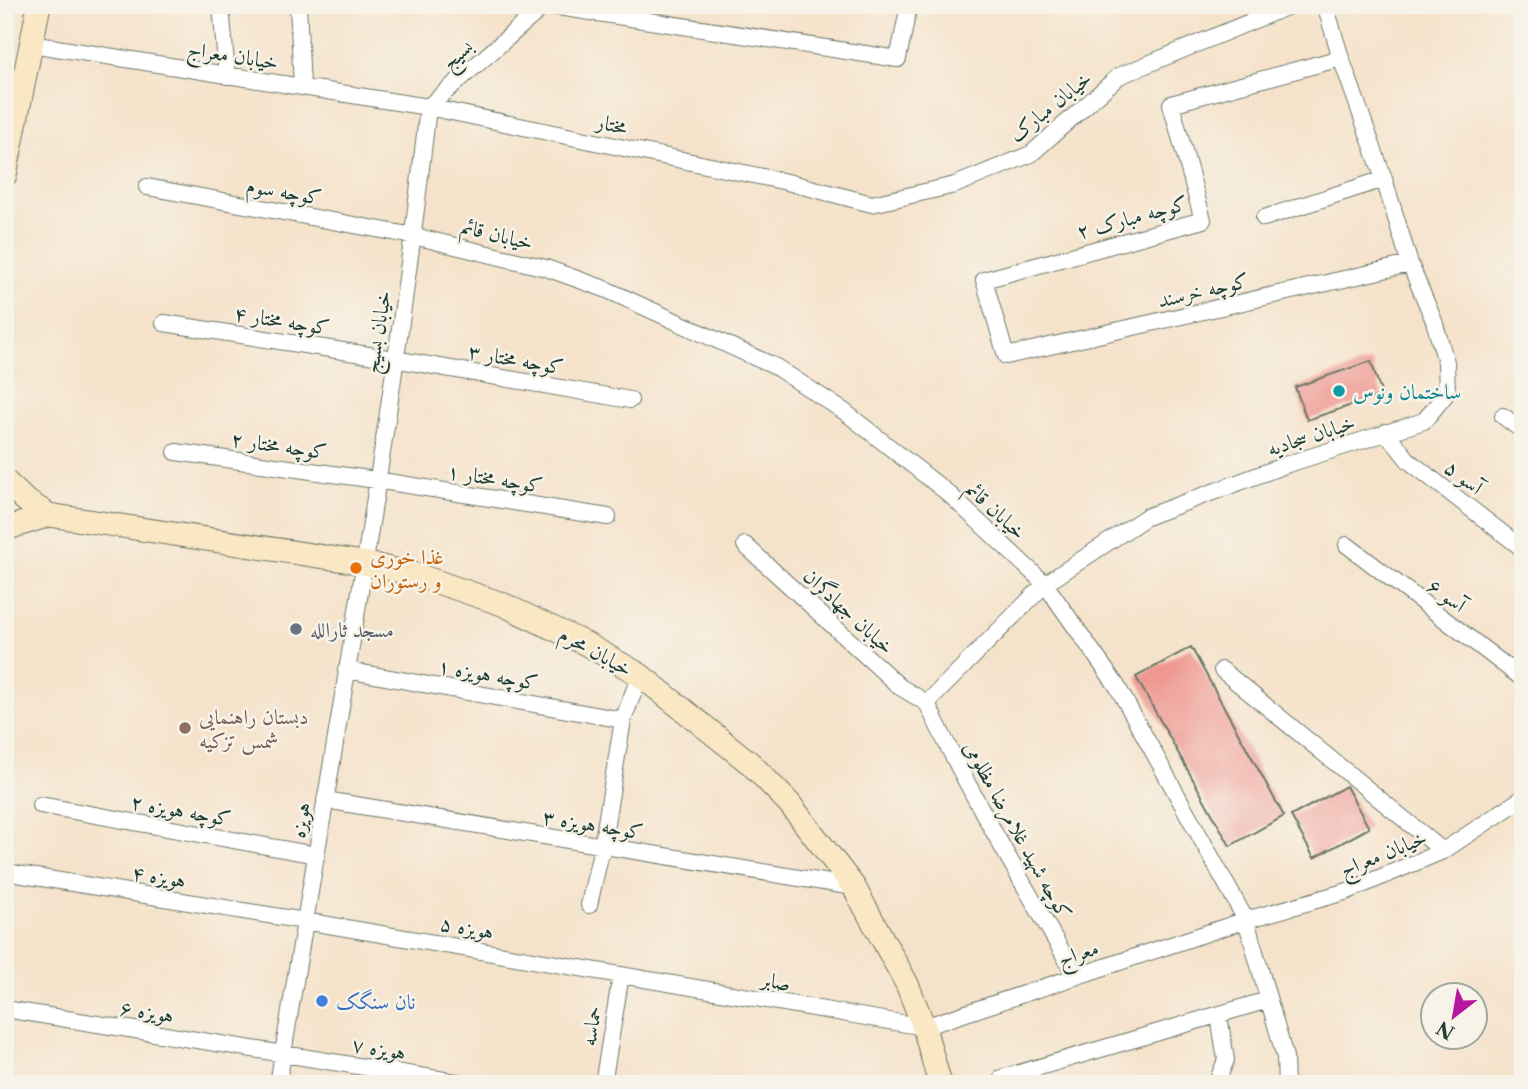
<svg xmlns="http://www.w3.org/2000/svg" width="1528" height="1089" viewBox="0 0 1528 1089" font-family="'Libre Caslon Text',Amiri,serif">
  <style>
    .building { fill: #ee9891 }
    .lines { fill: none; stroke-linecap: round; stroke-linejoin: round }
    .street-casing { stroke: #6a7768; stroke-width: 18 }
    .secondary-casing { stroke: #6a7768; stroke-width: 25 }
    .street { stroke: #fff; stroke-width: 16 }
    .secondary { stroke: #fae7c3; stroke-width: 23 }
    .culture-dot { fill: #0f9aa8; stroke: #f7f3e8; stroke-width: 2.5 }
    .food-dot { fill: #e8710a; stroke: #f7f3e8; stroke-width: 2.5 }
    .worship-dot { fill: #6b7280; stroke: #f7f3e8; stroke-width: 2.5 }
    .education-dot { fill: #8d6e63; stroke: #f7f3e8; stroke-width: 2.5 }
    .shop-dot { fill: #3f7fe0; stroke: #f7f3e8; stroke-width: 2.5 }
    .labels { text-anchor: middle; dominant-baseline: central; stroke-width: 5; stroke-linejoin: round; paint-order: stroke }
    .street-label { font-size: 21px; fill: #1f3d34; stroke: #f7f3e8 }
    .culture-label { font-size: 21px; fill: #0d838f; stroke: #f7f3e8; text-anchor: start }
    .food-label { font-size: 21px; fill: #c56008; stroke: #f7f3e8; text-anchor: start }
    .worship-label { font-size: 21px; fill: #5b616d; stroke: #f7f3e8; text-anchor: start }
    .education-label { font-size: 21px; fill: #785e54; stroke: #f7f3e8; text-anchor: start }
    .shop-label { font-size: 21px; fill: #366cbe; stroke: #f7f3e8; text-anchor: start }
  </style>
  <rect width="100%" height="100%" fill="#f7f3e8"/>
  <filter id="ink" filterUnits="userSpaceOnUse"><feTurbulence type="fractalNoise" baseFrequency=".0143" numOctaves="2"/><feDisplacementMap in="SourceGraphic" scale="14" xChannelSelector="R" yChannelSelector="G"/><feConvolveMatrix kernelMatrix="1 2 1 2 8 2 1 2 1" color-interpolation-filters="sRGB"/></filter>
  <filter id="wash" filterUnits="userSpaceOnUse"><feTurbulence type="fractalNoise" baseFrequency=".00686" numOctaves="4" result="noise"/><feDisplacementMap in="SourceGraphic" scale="28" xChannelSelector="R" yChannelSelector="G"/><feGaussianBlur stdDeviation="1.57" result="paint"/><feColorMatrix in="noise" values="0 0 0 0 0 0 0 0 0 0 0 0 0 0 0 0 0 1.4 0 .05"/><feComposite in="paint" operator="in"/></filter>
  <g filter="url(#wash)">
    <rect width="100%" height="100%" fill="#f5e2ca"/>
    <g id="blocks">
      <path class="building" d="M 1522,49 L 1523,49 L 1523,70 L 1517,67 Z
        M 1371,361 L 1382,395 L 1307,420 L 1295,387 Z
        M 1191,647 L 1284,816 L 1230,846 L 1136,677 Z
        M 1346,786 L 1369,828 L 1314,858 L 1291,816 Z"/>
    </g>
  </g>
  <g filter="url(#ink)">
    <use href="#blocks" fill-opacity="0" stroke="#6a7768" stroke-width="2"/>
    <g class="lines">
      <defs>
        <path id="street" d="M 221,5 L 227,76
          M 298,5 L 302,87
          M 545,5 L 898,59 L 909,5
          M 31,44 L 428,107 L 787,182 L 872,204 L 955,185 L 1031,154 L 1119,76 L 1291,5
          M 1341,58 L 1171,104 L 1203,220 L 984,280 L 1006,356 L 1410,264
          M 428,107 L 545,5
          M 147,187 L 414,236 L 546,268 L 605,289 L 776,367 L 845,412 L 949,494 L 1045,584 L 1117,686 L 1246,920 L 1285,1057 L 1286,1084
          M 1264,218 L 1384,179
          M 164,323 L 394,359 L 630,400
          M 1503,416 L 1523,431
          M 1386,432 L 1409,461 L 1523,549
          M 176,452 L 376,480 L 608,517
          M 745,545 L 900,687 L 927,703
          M 1347,545 L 1523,679
          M 346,670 L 623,720
          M 1222,670 L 1443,851
          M 927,703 L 1045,584 L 1146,517 L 1288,464 L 1424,421 L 1447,393 L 1446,362 L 1434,321 L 1410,264 L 1384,179 L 1341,58 L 1325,5
          M 927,703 C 971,797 1025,886 1076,976
          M 325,800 L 854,887
          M 40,805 L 316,855
          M 5,872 L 305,921 L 924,1027 L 1246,920 L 1348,891 L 1443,851 L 1523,798
          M 589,905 L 602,847 L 623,720 L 640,675
          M 5,1009 L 469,1084
          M 1002,1078 L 1268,1000
          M 278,1084 C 331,759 392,434 428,107
          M 603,1084 L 621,975
          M 1216,1084 L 1226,1060 L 1219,1016"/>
        <path id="secondary" d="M 5,175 L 39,5
          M 5,481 L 25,500 L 49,515
          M 5,529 L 49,515 L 364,563 L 417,575 L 502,604 L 586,644 L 640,675 L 751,764 L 789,803 L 854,887 L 907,984 L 924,1027 L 940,1084"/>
      </defs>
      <use href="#street" class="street-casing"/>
      <use href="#secondary" class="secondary-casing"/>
      <use href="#street" class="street"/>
      <use href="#secondary" class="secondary"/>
    </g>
  </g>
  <circle class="culture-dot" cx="1339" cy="391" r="7"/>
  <circle class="food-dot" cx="356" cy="568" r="7"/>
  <circle class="worship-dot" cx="296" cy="629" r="7"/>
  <circle class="education-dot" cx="185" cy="728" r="7"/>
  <circle class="shop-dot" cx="322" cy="1001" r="7"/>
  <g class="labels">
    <g class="street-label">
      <text transform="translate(457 54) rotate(-41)">بسیج</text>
      <text transform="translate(233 55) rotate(9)">خیابان معراج</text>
      <text transform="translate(1050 106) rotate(-39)">خیابان مبارک</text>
      <text transform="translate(612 124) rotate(12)">مختار</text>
      <text transform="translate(284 191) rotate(10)">کوچه سوم</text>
      <text transform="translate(1132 217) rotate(-15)">کوچه مبارک ۲</text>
      <text transform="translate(497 234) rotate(14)">خیابان قائم</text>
      <text transform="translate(1203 290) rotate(-13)">کوچه خرسند</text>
      <text transform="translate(282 320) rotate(9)">کوچه مختار ۴</text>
      <text transform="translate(377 332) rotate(-81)">خیابان بسیج</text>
      <text transform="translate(516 359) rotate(10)">کوچه مختار ۳</text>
      <text transform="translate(1311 435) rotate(-18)">خیابان سجادیه</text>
      <text transform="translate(279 445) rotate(8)">کوچه مختار ۲</text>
      <text transform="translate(1464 477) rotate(38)">آسو ۵</text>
      <text transform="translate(495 478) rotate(9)">کوچه مختار ۱</text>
      <text transform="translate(996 510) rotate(43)">خیابان قائم</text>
      <text transform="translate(1447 595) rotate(37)">آسو ۶</text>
      <text transform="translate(849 611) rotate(43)">خیابان جهادگران</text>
      <text transform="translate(596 651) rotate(29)">خیابان محرم</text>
      <text transform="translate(488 674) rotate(10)">کوچه هویزه ۱</text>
      <text transform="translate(181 810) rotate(10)">کوچه هویزه ۲</text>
      <text transform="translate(300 820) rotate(-81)">هویزه</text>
      <text transform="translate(593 824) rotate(9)">کوچه هویزه ۳</text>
      <text transform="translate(1018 830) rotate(61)">کوچه شهید غلامرضا مظلومی</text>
      <text transform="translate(1383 853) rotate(-22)">خیابان معراج</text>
      <text transform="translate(159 876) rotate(9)">هویزه ۴</text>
      <text transform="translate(467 927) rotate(10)">هویزه ۵</text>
      <text transform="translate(1078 953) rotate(-18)">معراج</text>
      <text transform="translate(776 981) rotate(10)">صابر</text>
      <text transform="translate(147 1011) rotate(9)">هویزه ۶</text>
      <text transform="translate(591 1026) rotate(-81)">حماسه</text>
      <text transform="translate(379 1048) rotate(9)">هویزه ۷</text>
    </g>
    <g class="culture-label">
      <text x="1353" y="391">ساختمان ونوس</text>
    </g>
    <g class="food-label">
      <text x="370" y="556">غذا خوری<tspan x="370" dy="24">و رستوران</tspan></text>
    </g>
    <g class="worship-label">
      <text x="310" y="629">مسجد ثارالله</text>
    </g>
    <g class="education-label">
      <text x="199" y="716">دبستان راهنمایی<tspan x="199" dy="24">شمس تزکیه</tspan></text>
    </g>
    <g class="shop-label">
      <text x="336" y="1001">نان سنگک</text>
    </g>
  </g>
  <rect width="1528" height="1089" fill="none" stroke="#f7f3e8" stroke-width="28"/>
  <g transform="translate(1454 1016) rotate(211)"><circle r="33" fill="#f7f3e8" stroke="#a1aaa0" stroke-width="2"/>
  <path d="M0-5L12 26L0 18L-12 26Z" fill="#b5179e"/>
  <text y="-10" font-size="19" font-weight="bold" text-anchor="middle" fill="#1f3d34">N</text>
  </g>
</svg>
